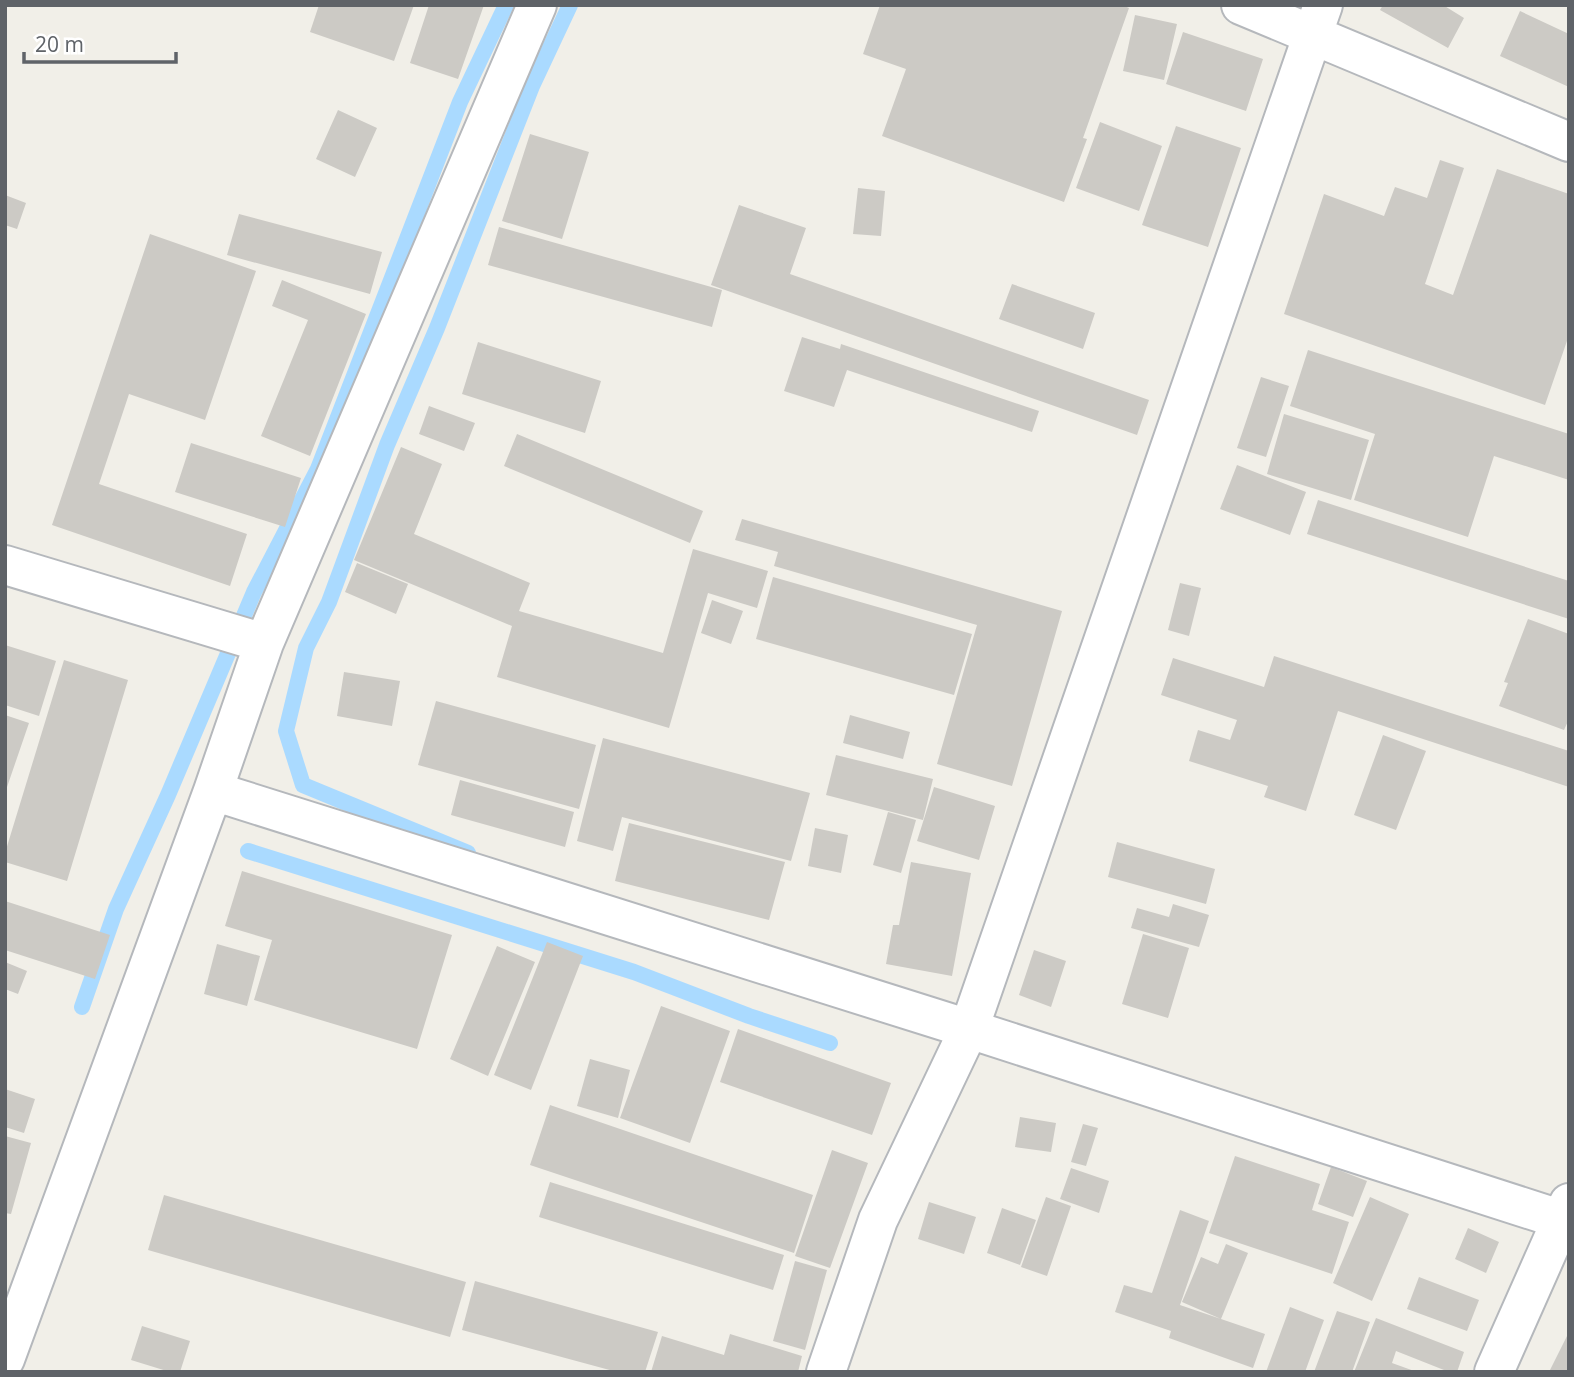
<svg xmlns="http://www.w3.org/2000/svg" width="1574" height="1377" viewBox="0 0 1574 1377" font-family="'Open Sans',sans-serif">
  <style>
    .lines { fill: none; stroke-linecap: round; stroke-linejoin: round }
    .stream { stroke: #aadaff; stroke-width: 16 }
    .building { fill: #cccac5 }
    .minor-casing { stroke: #b5b8bc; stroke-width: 42 }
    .minor { stroke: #fff; stroke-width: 38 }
  </style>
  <rect width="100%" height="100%" fill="#f1efe8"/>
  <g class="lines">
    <path class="stream" d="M 248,851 L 634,972 L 749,1016 L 830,1043
      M 468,853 L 303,785 L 286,731 L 306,648 L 329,602 L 387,445 L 437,328 L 532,86 L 570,5
      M 82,1007 L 116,909 L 168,795 L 254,592 L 318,469 L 460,102 L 506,5"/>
  </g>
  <path class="building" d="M 319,5 L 414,5 L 394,61 L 310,32 Z
    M 429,5 L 484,5 L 458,79 L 410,63 Z
    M 880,5 L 1122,5 L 1129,8 L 1083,138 L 1087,139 L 1064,202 L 882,136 L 906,69 L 863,54 Z
    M 1383,5 L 1443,5 L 1464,18 L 1448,48 L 1380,10 Z
    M 1520,11 L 1569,34 L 1569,87 L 1500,56 Z
    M 1135,15 L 1177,24 L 1164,80 L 1123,71 Z
    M 1183,32 L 1263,59 L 1246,111 L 1166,84 Z
    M 338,110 L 377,128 L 355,177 L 316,159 Z
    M 1100,122 L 1162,146 L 1139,211 L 1076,188 Z
    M 1176,126 L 1241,148 L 1208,247 L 1142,225 Z
    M 530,134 L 589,152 L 562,239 L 502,221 Z
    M 1440,160 L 1464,168 L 1425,284 L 1453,295 L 1497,169 L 1569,194 L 1569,335 L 1545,405 L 1284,314 L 1324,194 L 1384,216 L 1395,187 L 1427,198 Z
    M 858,188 L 885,191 L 881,236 L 853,234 Z
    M 5,195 L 26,203 L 17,229 L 5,225 Z
    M 739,205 L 806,228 L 790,274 L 1149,400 L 1137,435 L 711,285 Z
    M 239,214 L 382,252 L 370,294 L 227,255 Z
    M 499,227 L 722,290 L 712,327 L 488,265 Z
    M 150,234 L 256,271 L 205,420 L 129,394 L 99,484 L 247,534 L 230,586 L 52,525 Z
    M 282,280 L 366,314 L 310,456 L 261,436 L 308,320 L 272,306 Z
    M 1012,284 L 1095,313 L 1083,349 L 999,319 Z
    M 802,337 L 840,349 L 841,344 L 1039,411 L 1032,432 L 847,370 L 834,407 L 784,391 Z
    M 478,342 L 601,381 L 585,433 L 462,394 Z
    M 1308,350 L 1569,434 L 1569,480 L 1494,456 L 1468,537 L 1354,500 L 1375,434 L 1290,406 Z
    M 1261,377 L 1289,386 L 1266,457 L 1237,448 Z
    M 429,406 L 475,423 L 464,451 L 419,434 Z
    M 1284,414 L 1369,440 L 1351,500 L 1267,474 Z
    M 517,434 L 703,511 L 690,543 L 504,466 Z
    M 191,443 L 301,478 L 285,527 L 175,492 Z
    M 401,447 L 442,464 L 414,534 L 530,583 L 519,611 L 663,653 L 693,549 L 768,571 L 757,608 L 708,593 L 669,728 L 497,677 L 512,626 L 354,560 Z
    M 1237,465 L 1306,492 L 1290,535 L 1220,509 Z
    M 1318,500 L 1569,581 L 1569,619 L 1307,534 Z
    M 742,519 L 1062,611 L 1012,786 L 937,764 L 977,625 L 774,566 L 778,552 L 735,540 Z
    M 357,563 L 408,584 L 396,614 L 345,592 Z
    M 773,577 L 972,634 L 954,695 L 756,639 Z
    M 1180,583 L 1201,588 L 1189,636 L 1168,630 Z
    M 712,600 L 743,611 L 731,644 L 701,633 Z
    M 1528,619 L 1569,634 L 1569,719 L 1564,730 L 1499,706 L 1508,683 L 1504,682 Z
    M 5,645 L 56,661 L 39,716 L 5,705 Z
    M 1274,656 L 1569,751 L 1569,787 L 1338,711 L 1306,811 L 1264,797 L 1268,786 L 1189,761 L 1198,730 L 1230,740 L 1237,720 L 1161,695 L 1173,658 L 1264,687 Z
    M 64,660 L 128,680 L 67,881 L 5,862 L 5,853 Z
    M 344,672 L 400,681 L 392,726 L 337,716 Z
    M 436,701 L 596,745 L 579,809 L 418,765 Z
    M 5,715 L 29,723 L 6,790 L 5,790 Z
    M 850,715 L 910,732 L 903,759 L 843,743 Z
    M 1383,735 L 1426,751 L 1396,830 L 1354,815 Z
    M 603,738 L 810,793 L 791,861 L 622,817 L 613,851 L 577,841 Z
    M 836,755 L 933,779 L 923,820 L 826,795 Z
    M 460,780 L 574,812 L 565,847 L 451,815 Z
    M 934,787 L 995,806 L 979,860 L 917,841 Z
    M 888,812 L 916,820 L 901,873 L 873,865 Z
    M 629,823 L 785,862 L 769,920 L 615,881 Z
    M 815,828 L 848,835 L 841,873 L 808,866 Z
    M 1117,842 L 1215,869 L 1206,904 L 1108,877 Z
    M 911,862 L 971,873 L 952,976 L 886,964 L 893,925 L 899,925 Z
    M 242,871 L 452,935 L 417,1049 L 254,1000 L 272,940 L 225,926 Z
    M 5,901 L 110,935 L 95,979 L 5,950 Z
    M 1173,904 L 1209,915 L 1199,947 L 1131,928 L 1137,908 L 1169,917 Z
    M 1143,934 L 1189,948 L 1168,1018 L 1122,1004 Z
    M 547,942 L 583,956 L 531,1090 L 494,1075 Z
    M 217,944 L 260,956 L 247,1006 L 204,994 Z
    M 497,946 L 535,962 L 488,1076 L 450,1059 Z
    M 1034,950 L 1066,961 L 1051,1007 L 1019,995 Z
    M 5,962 L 27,971 L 18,994 L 5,989 Z
    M 661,1006 L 730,1031 L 690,1143 L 620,1118 Z
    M 738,1029 L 891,1083 L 872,1135 L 720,1082 Z
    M 590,1059 L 630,1070 L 618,1118 L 577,1106 Z
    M 5,1089 L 35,1099 L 24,1133 L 5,1127 Z
    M 550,1105 L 813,1195 L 794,1253 L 530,1165 Z
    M 1020,1117 L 1056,1123 L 1051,1152 L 1015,1147 Z
    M 1083,1124 L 1098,1128 L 1086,1166 L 1071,1162 Z
    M 5,1136 L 31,1143 L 11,1214 L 5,1213 Z
    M 832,1150 L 868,1163 L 830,1268 L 795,1256 Z
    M 1235,1156 L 1320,1184 L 1312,1210 L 1349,1222 L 1332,1274 L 1209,1233 Z
    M 1331,1167 L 1367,1181 L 1353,1217 L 1318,1204 Z
    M 1071,1168 L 1109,1181 L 1099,1213 L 1060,1199 Z
    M 550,1182 L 784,1255 L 773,1290 L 539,1217 Z
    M 164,1195 L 466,1282 L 450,1337 L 148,1250 Z
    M 1046,1197 L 1071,1206 L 1047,1276 L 1021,1267 Z
    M 1370,1197 L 1409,1214 L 1372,1301 L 1333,1283 Z
    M 929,1202 L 976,1217 L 964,1254 L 918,1239 Z
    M 1002,1208 L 1036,1220 L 1020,1265 L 987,1253 Z
    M 1180,1210 L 1209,1221 L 1180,1305 L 1265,1334 L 1253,1368 L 1169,1338 L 1171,1331 L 1115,1312 L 1124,1285 L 1152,1293 Z
    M 1468,1228 L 1499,1242 L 1486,1273 L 1455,1259 Z
    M 1226,1244 L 1248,1253 L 1221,1319 L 1182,1302 L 1201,1257 L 1218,1264 Z
    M 795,1261 L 827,1270 L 805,1350 L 773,1341 Z
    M 1419,1277 L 1479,1300 L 1467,1331 L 1407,1309 Z
    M 475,1281 L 658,1332 L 645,1372 L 617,1372 L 462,1330 Z
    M 1290,1307 L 1324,1320 L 1305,1372 L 1266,1372 Z
    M 1337,1311 L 1370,1322 L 1352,1372 L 1314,1372 Z
    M 1376,1318 L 1464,1352 L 1457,1372 L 1449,1372 L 1396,1351 L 1392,1363 L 1417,1372 L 1354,1372 Z
    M 142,1326 L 190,1341 L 180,1372 L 170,1372 L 131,1360 Z
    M 1569,1332 L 1569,1372 L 1549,1372 Z
    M 730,1334 L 802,1356 L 798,1372 L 651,1372 L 662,1336 L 724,1355 Z"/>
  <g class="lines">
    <defs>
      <path id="minor" d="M 1241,5 L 1569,142
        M 5,565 L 264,643
        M 213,791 L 969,1029 L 1569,1222
        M 5,1359 L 213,791 L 264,643 L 537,5
        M 826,1372 L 878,1220 L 969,1029 L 1323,5
        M 1494,1372 L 1569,1203"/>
    </defs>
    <use href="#minor" class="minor-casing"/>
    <use href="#minor" class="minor"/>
  </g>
  <rect width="1574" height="1377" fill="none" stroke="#5f6368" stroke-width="14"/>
  <path d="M24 52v10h152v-10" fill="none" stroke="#5f6368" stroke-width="3.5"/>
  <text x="35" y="52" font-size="21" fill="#5f6368" stroke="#ffffff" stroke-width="5" paint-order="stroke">20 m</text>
</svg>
